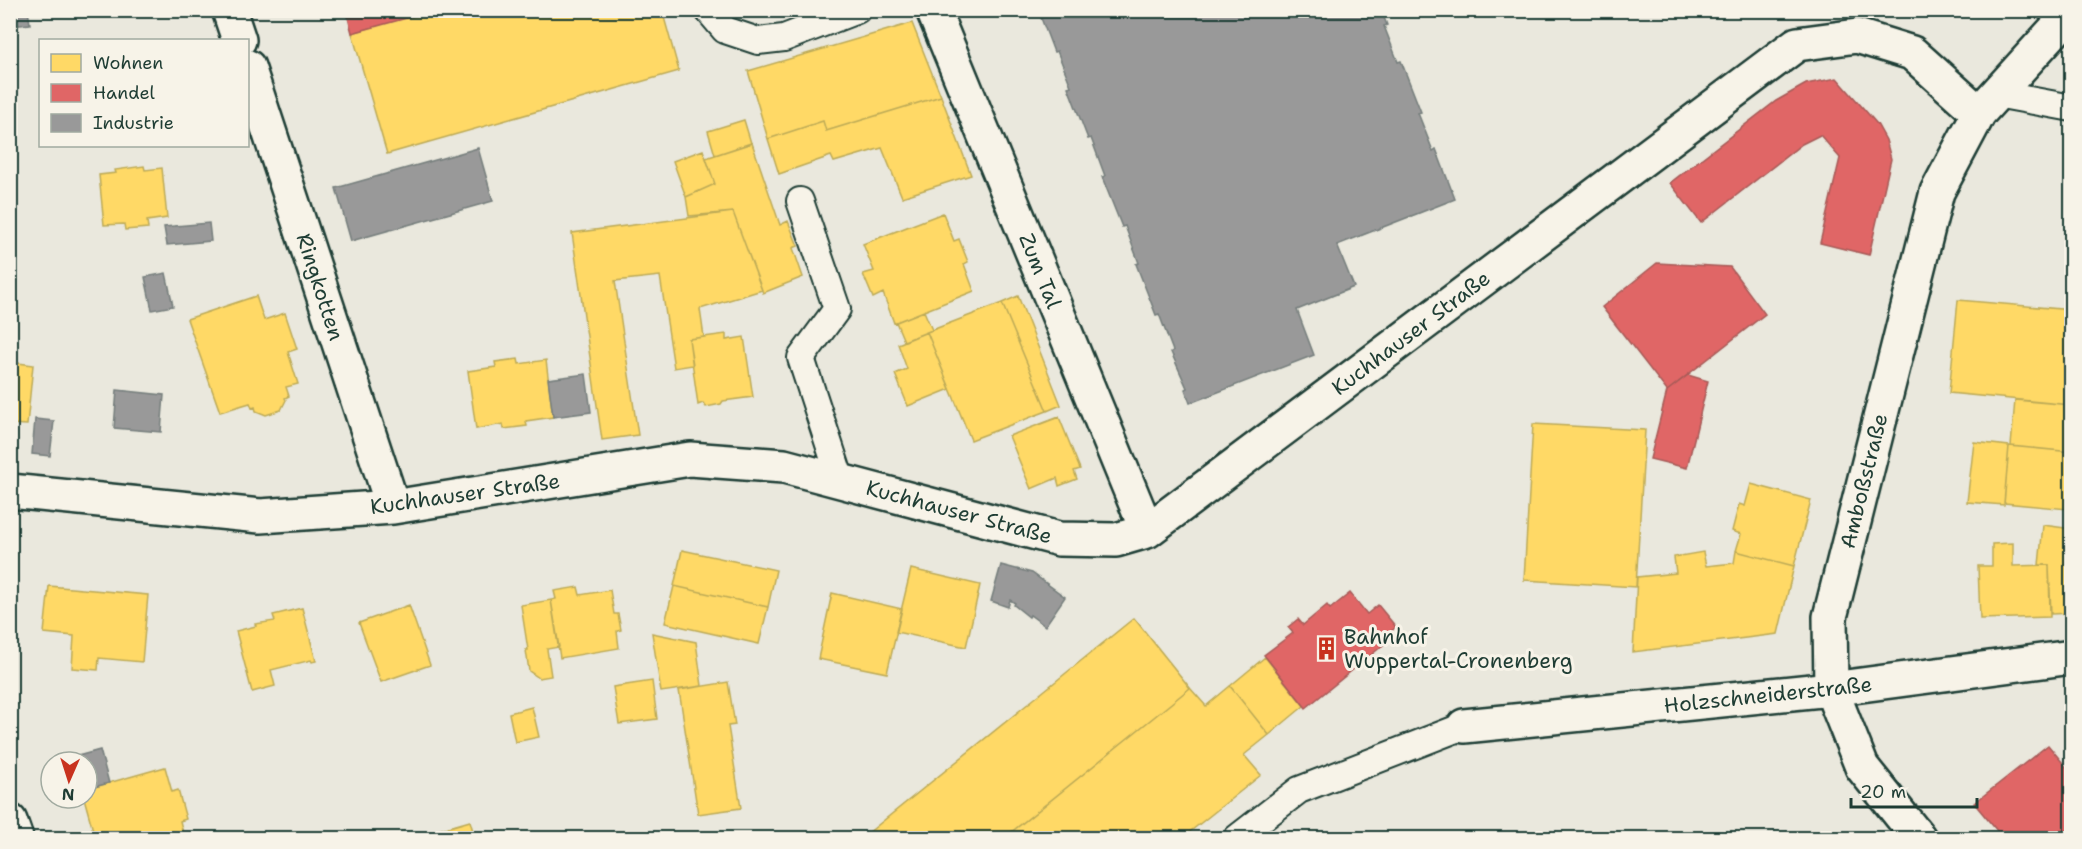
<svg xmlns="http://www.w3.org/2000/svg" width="2082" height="849" viewBox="0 0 2082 849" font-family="'Shantell Sans',sans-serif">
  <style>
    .homes { fill: #ffd966; stroke: #bcaa57; stroke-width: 1.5 }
    .shops { fill: #e06666; stroke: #a65a57; stroke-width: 1.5 }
    .industry { fill: #999; stroke: #747d7b; stroke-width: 1.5 }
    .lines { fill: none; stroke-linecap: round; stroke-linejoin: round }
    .service-casing { stroke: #1f3d34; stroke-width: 30 }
    .minor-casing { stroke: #1f3d34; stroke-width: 38 }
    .tertiary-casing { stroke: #1f3d34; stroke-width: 38 }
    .service { stroke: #f7f3e8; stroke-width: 26 }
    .minor { stroke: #f7f3e8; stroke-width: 33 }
    .tertiary { stroke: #f7f3e8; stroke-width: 33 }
    .labels { text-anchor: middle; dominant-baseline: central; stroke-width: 6; stroke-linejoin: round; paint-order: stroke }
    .street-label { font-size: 21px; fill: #1f3d34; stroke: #f7f3e8 }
    .poi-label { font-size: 21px; fill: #1f3d34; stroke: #f7f3e8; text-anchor: start }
  </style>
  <rect width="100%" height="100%" fill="#eae8dd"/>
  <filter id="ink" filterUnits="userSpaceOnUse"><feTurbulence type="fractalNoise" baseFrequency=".0167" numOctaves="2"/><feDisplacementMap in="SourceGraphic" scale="12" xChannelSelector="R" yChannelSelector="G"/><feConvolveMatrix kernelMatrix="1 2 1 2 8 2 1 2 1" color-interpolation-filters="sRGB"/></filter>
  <g filter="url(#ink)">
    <path class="homes" d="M 431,10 L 662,10 L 679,71 L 387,154 L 352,33 Z
      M 912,23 L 941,96 L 826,131 L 823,121 L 768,139 L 748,71 Z
      M 941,96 L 971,175 L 902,197 L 882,148 L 834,162 L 831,156 L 779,174 L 768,139 L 823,121 L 826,131 Z
      M 744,120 L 751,143 L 715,155 L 708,131 Z
      M 752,143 L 780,225 L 788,221 L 798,246 L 793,248 L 803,277 L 763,293 L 733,212 L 689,216 L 686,197 L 715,184 L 706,158 Z
      M 703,150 L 715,184 L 686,197 L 673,161 Z
      M 144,166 L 145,170 L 162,168 L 167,218 L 147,221 L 148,228 L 125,230 L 124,224 L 104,225 L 99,175 L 116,173 L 115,170 Z
      M 733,212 L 762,290 L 700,309 L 704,337 L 689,339 L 693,365 L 674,368 L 660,276 L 615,281 L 638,435 L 602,440 L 572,233 Z
      M 943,213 L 954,241 L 959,239 L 968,262 L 964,264 L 974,291 L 894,323 L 883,293 L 873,298 L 863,274 L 874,271 L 863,244 Z
      M 256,296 L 264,320 L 285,313 L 297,349 L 288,352 L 298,384 L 286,387 L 289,396 L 285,398 L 286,400 L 281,410 L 266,415 L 256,411 L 255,407 L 252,408 L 250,403 L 220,412 L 187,319 Z
      M 1018,296 L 1061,405 L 1047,411 L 1002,303 Z
      M 1958,300 L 2072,310 L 2072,405 L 1949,393 Z
      M 1002,303 L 1047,411 L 971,440 L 927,332 Z
      M 924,311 L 932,330 L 904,341 L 896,322 Z
      M 927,332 L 950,389 L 908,406 L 895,374 L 907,369 L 898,344 Z
      M 726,334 L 726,340 L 744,337 L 753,397 L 723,401 L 721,404 L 706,407 L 703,403 L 698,405 L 689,339 Z
      M 518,359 L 519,364 L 546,360 L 553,417 L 526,421 L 527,426 L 504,429 L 503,424 L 476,429 L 468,371 L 496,367 L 495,362 Z
      M 10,362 L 33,365 L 27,425 L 10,424 Z
      M 2015,400 L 2072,405 L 2072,452 L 2011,446 Z
      M 1059,417 L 1080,469 L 1074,471 L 1077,479 L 1059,486 L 1057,478 L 1031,489 L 1009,436 Z
      M 1533,424 L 1645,430 L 1636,587 L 1524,580 Z
      M 1974,442 L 2009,446 L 2004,505 L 1967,502 Z
      M 2009,446 L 2072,452 L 2068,509 L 2004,503 Z
      M 1751,484 L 1811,500 L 1794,566 L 1736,551 L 1741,534 L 1732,531 L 1739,504 L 1745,506 Z
      M 2043,525 L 2072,529 L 2072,613 L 2051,614 L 2049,565 L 2039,565 Z
      M 2013,543 L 2013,566 L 2049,565 L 2050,617 L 1980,619 L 1978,566 L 1992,566 L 1992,544 Z
      M 682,550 L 776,570 L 768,607 L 674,586 Z
      M 1736,551 L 1794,566 L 1778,634 L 1633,652 L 1637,577 L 1676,573 L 1674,557 L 1703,552 L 1706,566 L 1734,563 Z
      M 911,569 L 980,585 L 966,647 L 896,632 Z
      M 49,586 L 148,595 L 142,662 L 99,658 L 98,670 L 72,668 L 74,636 L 44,633 Z
      M 674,586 L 768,607 L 759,644 L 665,623 Z
      M 578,587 L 580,595 L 610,590 L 614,614 L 618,614 L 621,630 L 617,631 L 619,648 L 560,658 L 551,600 L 556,599 L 554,591 Z
      M 832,593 L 902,609 L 887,673 L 818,659 Z
      M 551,600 L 559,647 L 547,649 L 551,676 L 539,678 L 529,671 L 526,650 L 528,650 L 521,605 Z
      M 409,605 L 430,665 L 381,682 L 359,623 Z
      M 302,608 L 316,661 L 312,662 L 311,660 L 271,670 L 275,686 L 252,692 L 236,631 L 256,626 L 255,624 L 275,621 L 273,615 Z
      M 1134,618 L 1190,688 L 1004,838 L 862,838 Z
      M 652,633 L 696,642 L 702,686 L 661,692 Z
      M 1265,657 L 1304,706 L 1269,735 L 1230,686 Z
      M 652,681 L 657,719 L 619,724 L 613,687 Z
      M 728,682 L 735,725 L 728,726 L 741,808 L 698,814 L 679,690 Z
      M 1230,686 L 1269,735 L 1244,755 L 1261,775 L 1182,838 L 1004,838 L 1190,688 L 1206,706 Z
      M 532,707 L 539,737 L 515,742 L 509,713 Z
      M 165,767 L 172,792 L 178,790 L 186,819 L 180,821 L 183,833 L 188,832 L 190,838 L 89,838 L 88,835 L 94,834 L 84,798 L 87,798 L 87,789 Z
      M 470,821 L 475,838 L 411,838 Z"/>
    <path class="shops" d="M 346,10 L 412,10 L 414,16 L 352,33 Z
      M 1837,78 L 1877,124 L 1886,140 L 1891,159 L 1869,255 L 1820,243 L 1840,158 L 1820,135 L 1802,144 L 1701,223 L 1670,183 L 1776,101 L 1806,84 Z
      M 1657,263 L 1730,267 L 1765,314 L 1667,391 L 1602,307 Z
      M 1688,375 L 1708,381 L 1687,468 L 1650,459 L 1667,391 Z
      M 1350,593 L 1367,614 L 1378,605 L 1396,627 L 1385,637 L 1388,641 L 1306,708 L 1264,655 L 1293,633 L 1288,627 L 1298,619 L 1303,625 L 1327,605 L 1330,609 Z
      M 2048,745 L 2072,774 L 2072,835 L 2067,838 L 2003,838 L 1974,803 Z"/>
    <path class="industry" d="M 10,10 L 28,10 L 30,24 L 10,26 Z
      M 1038,10 L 1381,10 L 1387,25 L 1384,26 L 1398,62 L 1401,61 L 1421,112 L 1418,113 L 1433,151 L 1436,149 L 1455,199 L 1337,245 L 1354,287 L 1297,310 L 1314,355 L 1190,403 L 1185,389 L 1187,388 L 1171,352 L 1173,351 L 1159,314 L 1156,315 L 1136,264 L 1139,263 L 1125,226 L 1122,227 L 1102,177 L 1105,176 L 1091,138 L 1088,139 L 1068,87 L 1071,86 L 1057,51 L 1054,52 Z
      M 478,148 L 493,201 L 351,241 L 336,188 Z
      M 209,223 L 211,241 L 167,245 L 164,227 Z
      M 166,273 L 173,306 L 152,310 L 145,277 Z
      M 586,374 L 591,412 L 553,417 L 548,379 Z
      M 117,390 L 164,395 L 161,432 L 114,428 Z
      M 35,419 L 54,421 L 50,456 L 32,454 Z
      M 1001,565 L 1032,573 L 1065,597 L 1045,626 L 1030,615 L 1029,617 L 1014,605 L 1015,603 L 1010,600 L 1008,607 L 991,601 Z
      M 100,750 L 109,783 L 87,789 L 87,762 L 64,762 L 63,760 Z"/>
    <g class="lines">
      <defs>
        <path id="service" d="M 708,10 L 725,30 L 758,41 L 784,38 L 857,10
          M 1996,94 L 2072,108
          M 800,201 L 837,309 L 801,358 L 841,481
          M 1237,838 L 1299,790 L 1464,726"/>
        <path id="minor" d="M 229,10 L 239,40
          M 933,10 L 1147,531
          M 248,67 L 393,507
          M 10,491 L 260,516 L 393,507 L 690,459 L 784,466 L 1059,539 L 1116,540 L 1147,531 L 1797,44 L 1857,36 L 1912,53 L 1979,113
          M 1464,726 L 1831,689 L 2072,657
          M 10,821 L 16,838"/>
        <path id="tertiary" d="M 1919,838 L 1862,767 L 1831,689 L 1830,617 L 1937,192 L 1979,113 L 2072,11"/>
      </defs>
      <use href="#service" class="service-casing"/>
      <use href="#minor" class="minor-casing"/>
      <use href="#tertiary" class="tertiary-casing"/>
      <use href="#service" class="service"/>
      <use href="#minor" class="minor"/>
      <use href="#tertiary" class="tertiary"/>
    </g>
  </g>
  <defs>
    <symbol id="building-bare" viewBox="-9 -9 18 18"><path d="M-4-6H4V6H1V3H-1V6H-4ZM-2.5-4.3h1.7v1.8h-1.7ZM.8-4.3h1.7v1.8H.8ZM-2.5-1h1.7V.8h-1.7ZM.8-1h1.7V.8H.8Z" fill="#c8321e" stroke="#f7f3e8" stroke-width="2.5" paint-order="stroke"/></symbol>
  </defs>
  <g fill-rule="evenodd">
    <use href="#building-bare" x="1310" y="632" width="33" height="33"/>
  </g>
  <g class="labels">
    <g class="street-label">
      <text transform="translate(1040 271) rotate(68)">Zum Tal</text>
      <text transform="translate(320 287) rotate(72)">Ringkotten</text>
      <text transform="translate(1411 333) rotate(-37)">Kuchhauser Straße</text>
      <text transform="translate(1864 481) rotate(-76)">Amboßstraße</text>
      <text transform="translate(465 494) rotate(-8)">Kuchhauser Straße</text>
      <text transform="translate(959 512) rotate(15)">Kuchhauser Straße</text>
      <text transform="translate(1768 695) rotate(-6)">Holzschneiderstraße</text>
    </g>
    <g class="poi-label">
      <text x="1344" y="637">Bahnhof<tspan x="1344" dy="24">Wuppertal-Cronenberg</tspan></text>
    </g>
  </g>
  <rect width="2082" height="849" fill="none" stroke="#f7f3e8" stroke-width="36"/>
  <rect x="18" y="18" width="2046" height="813" fill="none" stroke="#1f3d34" stroke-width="2" filter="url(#ink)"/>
  <rect x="39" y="39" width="210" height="108" fill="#f7f3e8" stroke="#a1aaa0" stroke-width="1.5"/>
  <rect x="51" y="54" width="30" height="18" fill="#ffd966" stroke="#a1aaa0" stroke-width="1.5"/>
  <text x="93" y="69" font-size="18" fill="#1f3d34">Wohnen</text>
  <rect x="51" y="84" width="30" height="18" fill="#e06666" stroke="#a1aaa0" stroke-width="1.5"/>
  <text x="93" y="99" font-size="18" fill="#1f3d34">Handel</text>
  <rect x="51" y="114" width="30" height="18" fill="#999999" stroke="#a1aaa0" stroke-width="1.5"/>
  <text x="93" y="129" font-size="18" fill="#1f3d34">Industrie</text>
  <g transform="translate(69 780) rotate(183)"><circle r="28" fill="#f7f3e8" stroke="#a1aaa0" stroke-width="1.5"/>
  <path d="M0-4.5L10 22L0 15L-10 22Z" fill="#c8321e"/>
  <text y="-9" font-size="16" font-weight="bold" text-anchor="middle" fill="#1f3d34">N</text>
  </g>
  <path d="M1851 798v9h126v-9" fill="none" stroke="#1f3d34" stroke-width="3"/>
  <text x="1860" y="798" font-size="18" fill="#1f3d34" stroke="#f7f3e8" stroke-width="4.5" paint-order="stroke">20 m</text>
</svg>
